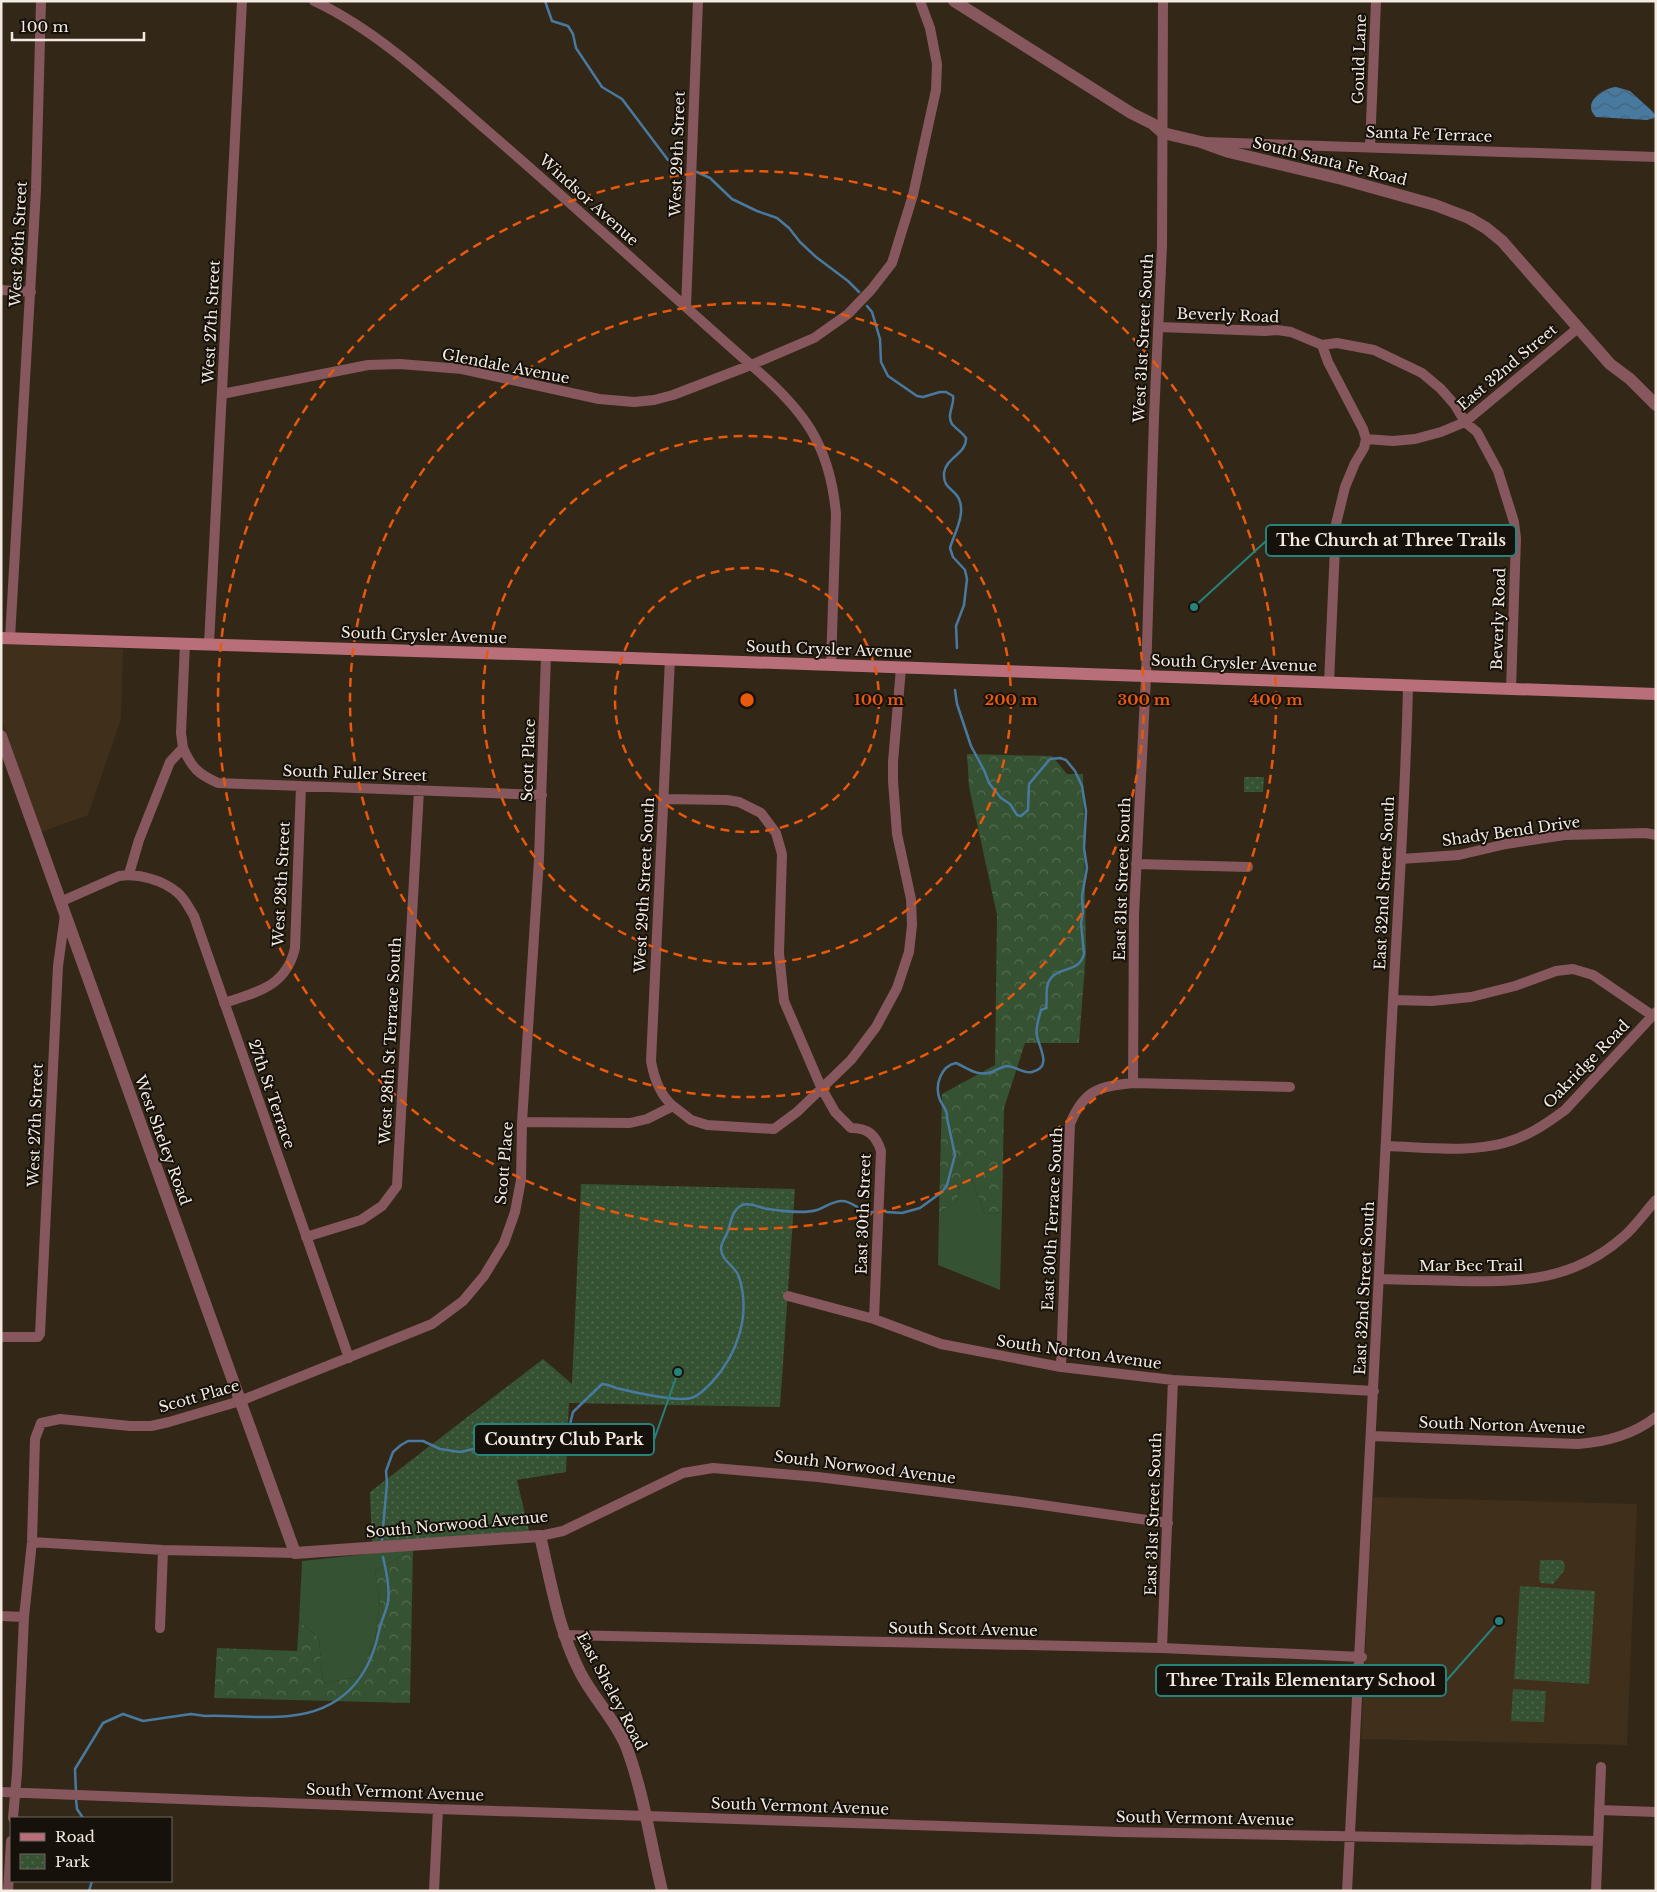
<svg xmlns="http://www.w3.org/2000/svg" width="1657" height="1892" viewBox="0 0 1657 1892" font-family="'Libre Baskerville',serif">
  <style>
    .built { fill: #402f1b }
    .grass { fill: #355232 }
    .forest { fill: url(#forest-crowns) }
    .park { fill: url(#park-dots) }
    .water { fill: url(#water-waves) }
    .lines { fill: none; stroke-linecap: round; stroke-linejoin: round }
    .stream { stroke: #487aa0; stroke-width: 2.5 }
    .minor { stroke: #86575c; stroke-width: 10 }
    .tertiary { stroke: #86575c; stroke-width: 12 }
    .secondary { stroke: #b96f79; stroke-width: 12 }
    .ring { fill: none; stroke: #e8590c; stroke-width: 2.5; stroke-dasharray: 9 6 }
    .labels { text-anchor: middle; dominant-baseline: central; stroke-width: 4; stroke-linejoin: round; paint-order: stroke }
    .street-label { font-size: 15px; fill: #f3ebe2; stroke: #16110a }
    .centre { fill: #e8590c; stroke: #16110a; stroke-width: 2.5 }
    .ring-label { font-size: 15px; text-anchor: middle; font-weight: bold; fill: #e8590c; stroke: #16110a; stroke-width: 4; stroke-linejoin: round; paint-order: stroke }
    .leader { fill: none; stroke: #26827a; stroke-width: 2 }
    .callout-dot { fill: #26827a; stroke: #16110a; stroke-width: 2 }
    .callout { fill: #16110a; stroke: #26827a; stroke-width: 2 }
    .callout-label { font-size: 16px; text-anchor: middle; font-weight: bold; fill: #f3ebe2 }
  </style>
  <defs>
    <pattern id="forest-crowns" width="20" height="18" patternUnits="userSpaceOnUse" patternTransform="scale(1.25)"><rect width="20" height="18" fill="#355232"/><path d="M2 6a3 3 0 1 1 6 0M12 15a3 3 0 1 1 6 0" fill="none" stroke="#536b4f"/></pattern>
    <pattern id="park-dots" width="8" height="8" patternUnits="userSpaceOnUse" patternTransform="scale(1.25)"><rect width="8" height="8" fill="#355232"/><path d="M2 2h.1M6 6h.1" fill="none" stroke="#536b4f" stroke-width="1.8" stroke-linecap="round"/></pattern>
    <pattern id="water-waves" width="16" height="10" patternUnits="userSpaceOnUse" patternTransform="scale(1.25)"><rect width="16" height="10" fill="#487aa0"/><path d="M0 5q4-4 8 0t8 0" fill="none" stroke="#486377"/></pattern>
  </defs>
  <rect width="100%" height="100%" fill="#332718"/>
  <path class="built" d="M 1,644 L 123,649 L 121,719 L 88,815 L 41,832 L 1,718 Z
    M 1373,1497 L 1637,1504 L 1627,1745 L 1361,1739 Z"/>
  <path class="grass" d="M 971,1177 L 985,1214 L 1002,1212 L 1000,1290 L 938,1265 L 939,1213 L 957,1201 L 960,1186 Z
    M 413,1549 L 375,1571 L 380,1601 L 375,1641 L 358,1677 L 323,1683 L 319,1638 L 299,1621 L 302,1561 Z"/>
  <path class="forest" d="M 967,754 L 1052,756 L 1067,774 L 1083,774 L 1086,952 L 1079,1043 L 1025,1043 L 1004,1108 L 1002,1212 L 985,1214 L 971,1177 L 960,1186 L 957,1201 L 939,1213 L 942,1094 L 995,1065 L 997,915 L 969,787 Z
    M 413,1549 L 410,1703 L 214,1698 L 217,1648 L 297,1651 L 299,1621 L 319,1638 L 323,1683 L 358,1677 L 375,1641 L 380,1601 L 375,1571 Z"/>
  <path class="park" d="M 1244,777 L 1264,777 L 1263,792 L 1244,792 Z
    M 581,1184 L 795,1189 L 780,1407 L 569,1403 L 566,1472 L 517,1480 L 529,1531 L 372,1543 L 370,1492 L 543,1359 L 572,1384 Z
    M 1540,1560 L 1562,1560 L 1565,1565 L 1564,1571 L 1553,1584 L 1541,1583 L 1539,1579 Z
    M 1520,1586 L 1595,1591 L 1589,1684 L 1514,1679 Z
    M 1513,1689 L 1546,1691 L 1544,1722 L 1511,1721 Z"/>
  <path class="water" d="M 1616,87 L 1630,91 L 1652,111 L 1655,115 L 1654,118 L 1647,120 L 1596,117 C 1581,103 1603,88 1616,87 Z"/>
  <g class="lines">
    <path class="stream" d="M 545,1 L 552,21 L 568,26 L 573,34 L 576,48 L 602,87 L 622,99 L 668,160 L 681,168
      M 697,172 L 710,178 L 732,199 L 757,211 L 777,218 L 789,228 L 800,242 L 816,257 L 848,281 L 859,292
      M 867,306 L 872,312 L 880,339 L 881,362 L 888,376 L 917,396 L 923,397 L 940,392 L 946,392 L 953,396 C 955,405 946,414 952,424 C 956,429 962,432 966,438 C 967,454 946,457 944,473 C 943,489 954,488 959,499 C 966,514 954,534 950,548 L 953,557 L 965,570 L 967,579 L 964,605 L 956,626 L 957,648
      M 886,1212 L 902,1213 L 920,1208 L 942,1192 L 947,1185 L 955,1155 L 947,1118 C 948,1110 943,1107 940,1100 C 934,1085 941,1066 956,1063 C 969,1069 978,1077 992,1072 C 997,1070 1001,1067 1006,1066 C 1016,1066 1023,1074 1032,1072 C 1053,1067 1039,1048 1037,1036 C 1035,1028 1039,1018 1041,1010 L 1046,1008 C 1048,999 1044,986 1051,978 C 1061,966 1079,973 1084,954 L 1081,923 L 1083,912 L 1082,896 L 1087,868 L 1084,848 L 1086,811 L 1082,786 L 1075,771 L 1066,760 L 1060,758 L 1050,759 L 1029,784 L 1028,810 L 1021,816 L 1017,815 L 1010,804 L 1001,798 L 989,783 L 984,770 L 971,746 L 957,704 L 955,690
      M 382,1540 L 387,1483 L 386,1471 L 393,1452 L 401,1445 L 408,1441 L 423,1441 L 440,1449 L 460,1452 L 483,1447 L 517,1447 L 527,1445 L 556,1452 L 561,1450 L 565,1445 L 573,1412 L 602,1384 C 608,1384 611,1386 616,1388 C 632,1392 677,1402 691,1398 C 699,1396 706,1388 712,1382 C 738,1354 751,1314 739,1277 C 735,1265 722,1262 721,1249 C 721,1242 726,1237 728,1231 C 731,1222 732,1210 742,1205 C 750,1202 760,1208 768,1209 C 782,1211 803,1214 817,1210 C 825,1207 833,1201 842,1201 C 854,1201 861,1214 874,1212
      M 76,1793 L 75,1769 L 103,1723 L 123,1714 L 143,1721 L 191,1714 L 205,1716 C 233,1715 261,1719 289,1716 C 340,1711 369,1680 379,1631 C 381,1621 386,1612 388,1602 C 390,1587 386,1571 383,1557
      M 76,1799 L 77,1809 L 83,1818
      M 89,1891 L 92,1881"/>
    <path class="minor" d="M 314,1 C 377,30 437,87 490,133 C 578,209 664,288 751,365 C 803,409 830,444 836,514 L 831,665
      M 1205,142 L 1656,157
      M 1370,147 L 1376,1
      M 1,290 L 31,292
      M 686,307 L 698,1
      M 1159,327 L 1265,331 L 1277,330 L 1291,332 L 1322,345 L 1337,343 L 1374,350 L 1422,373 L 1441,389 L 1455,405 L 1465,422 L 1477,432 L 1498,471 L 1514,522 L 1516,538 L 1511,689
      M 1322,345 L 1328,362 L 1363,429 L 1366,439 L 1364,448 L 1355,463 L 1345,487 L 1336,524 L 1329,683
      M 222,394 L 368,365 L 400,364 L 462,369 L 599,399 L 634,402 L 654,400 L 673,395 L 751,365 L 814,338 L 848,314 L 871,290 L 892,263 L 913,195 L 936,90 L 937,64 L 930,28 L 920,1
      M 1366,439 L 1393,441 L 1415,439 L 1441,432 L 1465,422 L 1578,328
      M 10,638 L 36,190 L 41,1
      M 209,644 L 242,1
      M 670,659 L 651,1061 C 654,1078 660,1095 673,1106
      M 183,748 C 192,768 198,774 218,783 L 542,795
      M 663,799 L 727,800 L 739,802 L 761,813 L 776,833 L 782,854 L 779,953 L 784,1001 L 821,1087 L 835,1112 L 851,1128 C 868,1128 876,1135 881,1151 L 874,1319
      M 1401,859 L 1459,855 L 1506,844 L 1565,835 L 1646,833 L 1656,835
      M 1136,864 L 1248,867
      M 129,874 L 139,840 L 170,762 L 183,748 L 181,733 L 185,643
      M 60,902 L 119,876 C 138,873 163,880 178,893 C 185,899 189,908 194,916 L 349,1358
      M 1393,1000 L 1432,1001 L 1471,997 L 1515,986 L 1556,971 L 1573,969 L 1593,975 L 1653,1016
      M 224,1003 C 257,992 286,987 295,948 L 301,786
      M 1133,1083 L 1134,915 L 1146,677 L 1154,417 L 1162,246 L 1163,1
      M 522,1122 L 630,1123 L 647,1119 L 673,1106 L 691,1120 L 707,1125 L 774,1129 L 797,1112 L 851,1060 L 876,1027 L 897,988 L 909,952 L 912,925 L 911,899 L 897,834 L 893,781 L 893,762 L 901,668
      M 1386,1146 C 1423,1147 1468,1153 1504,1143 C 1527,1137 1546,1124 1565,1110 L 1656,1012
      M 306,1237 L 361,1220 L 382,1206 L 397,1186 L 419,790
      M 1379,1279 C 1406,1280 1433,1280 1459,1281 C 1522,1282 1573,1281 1623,1237 C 1635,1227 1645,1212 1656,1200
      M 788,1296 L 874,1319 L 941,1344 L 1061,1367 L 1173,1380 L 1374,1391
      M 1,1337 L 38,1337 L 40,1334 L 58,966 L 65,915
      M 1061,1367 L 1070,1124 C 1084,1090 1099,1086 1133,1083 L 1290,1087
      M 1372,1436 L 1578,1444 C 1607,1442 1633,1435 1656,1417
      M 540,1536 L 563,1531 L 683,1473 L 713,1468 L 818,1477 L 1021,1502 L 1168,1523
      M 32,1542 L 163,1550 L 295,1553
      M 1,1616 L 24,1617
      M 160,1628 L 163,1550
      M 563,1635 L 1162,1648 L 1362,1657
      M 1162,1648 L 1173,1380
      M 1,1792 L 438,1809 L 1120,1832 L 1598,1841
      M 1599,1810 L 1656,1812
      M 13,1818 L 17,1773 L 24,1617 L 32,1542 L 35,1439 L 41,1423 L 60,1419 L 130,1426 L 151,1426 L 169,1422 L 240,1401 L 432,1324 L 463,1301 L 484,1276 L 504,1243 L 515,1212 L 521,1180 L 522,1122 L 539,859 L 546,655
      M 8,1891 L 11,1841
      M 434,1891 L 438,1809
      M 1347,1891 C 1363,1626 1375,1362 1388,1098 C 1394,960 1405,823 1408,686
      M 1596,1891 L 1601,1767"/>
    <path class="tertiary" d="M 954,1 L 1131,113 L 1153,124 L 1163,133 L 1201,142 L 1229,152 L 1342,179 L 1435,205 L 1469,218 L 1486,228 L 1502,241 L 1610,364 L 1630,379 L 1656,405
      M 1,736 L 295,1553 L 540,1536 C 551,1582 558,1629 580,1672 C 593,1698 615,1719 626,1746 C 643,1790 651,1845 662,1891"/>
    <path class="secondary" d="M 1,638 L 546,655 L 1656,694"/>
  </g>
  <g class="ring">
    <circle cx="747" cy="700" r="132"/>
    <circle cx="747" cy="700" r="264"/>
    <circle cx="747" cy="700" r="397"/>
    <circle cx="747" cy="700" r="529"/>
  </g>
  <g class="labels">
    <g class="street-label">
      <text transform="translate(1359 59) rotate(-88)">Gould Lane</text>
      <text transform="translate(1429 134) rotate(2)">Santa Fe Terrace</text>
      <text transform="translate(677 154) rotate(-88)">West 29th Street</text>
      <text transform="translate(1330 161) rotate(14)">South Santa Fe Road</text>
      <text transform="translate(589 200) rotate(42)">Windsor Avenue</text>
      <text transform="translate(18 244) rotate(-87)">West 26th Street</text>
      <text transform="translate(1228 315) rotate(2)">Beverly Road</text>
      <text transform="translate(211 322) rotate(-87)">West 27th Street</text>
      <text transform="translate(1143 338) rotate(-87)">West 31st Street South</text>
      <text transform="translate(506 366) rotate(11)">Glendale Avenue</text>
      <text transform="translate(1507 367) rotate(-40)">East 32nd Street</text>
      <text transform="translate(1498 619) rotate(-88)">Beverly Road</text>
      <text transform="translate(424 635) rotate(2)">South Crysler Avenue</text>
      <text transform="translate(829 649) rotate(2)">South Crysler Avenue</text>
      <text transform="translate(1234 663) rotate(2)">South Crysler Avenue</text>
      <text transform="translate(528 760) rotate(-88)">Scott Place</text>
      <text transform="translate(355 773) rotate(2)">South Fuller Street</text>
      <text transform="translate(1511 831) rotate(-8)">Shady Bend Drive</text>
      <text transform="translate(1122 879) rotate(-88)">East 31st Street South</text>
      <text transform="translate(1384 883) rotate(-87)">East 32nd Street South</text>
      <text transform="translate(281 884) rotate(-87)">West 28th Street</text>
      <text transform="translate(644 885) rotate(-87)">West 29th Street South</text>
      <text transform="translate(390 1041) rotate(-87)">West 28th St Terrace South</text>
      <text transform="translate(1586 1064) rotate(-46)">Oakridge Road</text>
      <text transform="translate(272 1094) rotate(71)">27th St Terrace</text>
      <text transform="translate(35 1125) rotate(-88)">West 27th Street</text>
      <text transform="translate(163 1140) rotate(70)">West Sheley Road</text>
      <text transform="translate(504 1163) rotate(-85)">Scott Place</text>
      <text transform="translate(863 1214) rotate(-88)">East 30th Street</text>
      <text transform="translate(1052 1219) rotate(-87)">East 30th Terrace South</text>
      <text x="1471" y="1265">Mar Bec Trail</text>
      <text transform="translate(1364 1288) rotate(-87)">East 32nd Street South</text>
      <text transform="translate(1079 1352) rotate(8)">South Norton Avenue</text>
      <text transform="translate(199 1396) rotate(-16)">Scott Place</text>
      <text transform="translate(1502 1425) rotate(2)">South Norton Avenue</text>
      <text transform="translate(865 1467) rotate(7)">South Norwood Avenue</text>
      <text transform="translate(1153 1514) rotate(-88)">East 31st Street South</text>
      <text transform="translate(457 1524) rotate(-5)">South Norwood Avenue</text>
      <text transform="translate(963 1629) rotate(1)">South Scott Avenue</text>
      <text transform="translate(612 1691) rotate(62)">East Sheley Road</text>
      <text transform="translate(395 1792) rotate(2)">South Vermont Avenue</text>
      <text transform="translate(800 1806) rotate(2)">South Vermont Avenue</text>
      <text transform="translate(1205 1818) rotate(1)">South Vermont Avenue</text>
    </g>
  </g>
  <circle cx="747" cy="700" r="8" class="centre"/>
  <g class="ring-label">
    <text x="879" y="705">100 m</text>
    <text x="1011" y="705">200 m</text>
    <text x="1144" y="705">300 m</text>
    <text x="1276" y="705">400 m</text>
  </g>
  <path class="leader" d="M1194 607L1266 541M678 1372L654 1440M1499 1621L1446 1681"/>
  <g class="callout-dot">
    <circle cx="1194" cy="607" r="5"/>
    <circle cx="678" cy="1372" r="5"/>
    <circle cx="1499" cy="1621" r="5"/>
  </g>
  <g class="callout">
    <rect x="1266" y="525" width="250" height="31" rx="5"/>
    <rect x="474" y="1424" width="180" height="31" rx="5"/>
    <rect x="1156" y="1665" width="290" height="31" rx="5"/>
  </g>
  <g class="callout-label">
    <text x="1391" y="546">The Church at Three Trails</text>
    <text x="564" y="1445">Country Club Park</text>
    <text x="1301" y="1686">Three Trails Elementary School</text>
  </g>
  <rect width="1657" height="1892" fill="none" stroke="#f3ebe2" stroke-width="5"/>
  <rect x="10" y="1817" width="162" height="65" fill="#16110a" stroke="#6e6860"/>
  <rect x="20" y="1833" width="25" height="8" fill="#b96f79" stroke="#6e6860"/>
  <text x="55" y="1842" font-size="15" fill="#f3ebe2">Road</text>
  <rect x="20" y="1854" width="25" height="15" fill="url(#park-dots)" stroke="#6e6860"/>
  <text x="55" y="1867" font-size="15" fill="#f3ebe2">Park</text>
  <path d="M12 32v8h132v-8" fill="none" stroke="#f3ebe2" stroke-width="2.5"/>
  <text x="20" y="32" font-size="15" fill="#f3ebe2" stroke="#16110a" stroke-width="4" paint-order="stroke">100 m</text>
</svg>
